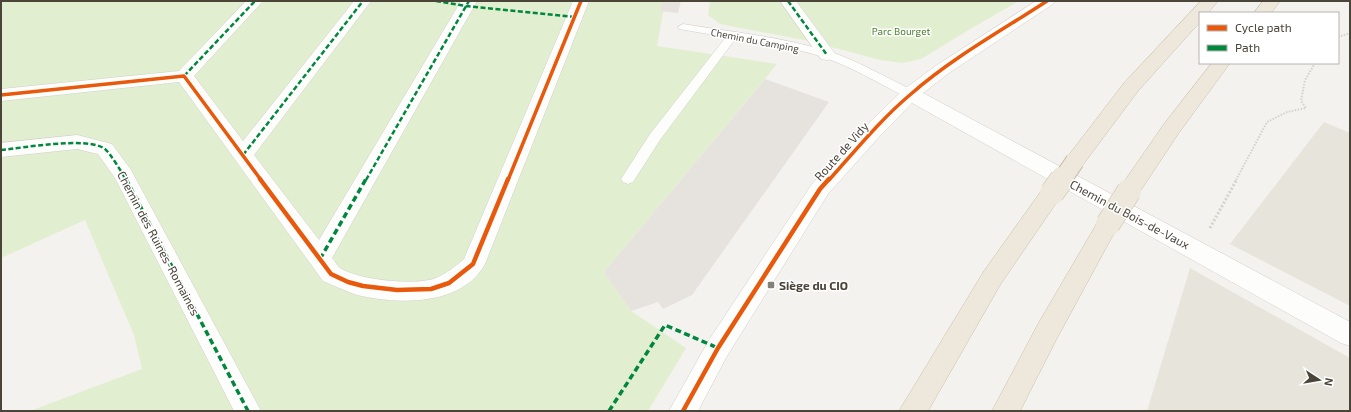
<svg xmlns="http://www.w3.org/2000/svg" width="1351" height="412" viewBox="0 0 1351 412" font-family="'Exo 2',sans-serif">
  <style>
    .residential { fill: #e7e4dc }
    .green { fill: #e1eecf }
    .parking { fill: #e6e3df }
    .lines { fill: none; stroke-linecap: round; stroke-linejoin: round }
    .service-casing { stroke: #d2d0cb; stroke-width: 1 }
    .pedestrian-casing { stroke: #d2d0cb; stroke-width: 1 }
    .minor-casing { stroke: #d2d0cb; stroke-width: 1 }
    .motorway-casing { stroke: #ccbfa9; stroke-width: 1 }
    .path-far1 { stroke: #d3d2cc; stroke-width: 2; stroke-dasharray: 1.5 1.5; stroke-linecap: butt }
    .path { stroke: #d3d2cc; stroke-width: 3; stroke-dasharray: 2 2; stroke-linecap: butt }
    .service { fill: #fdfdfc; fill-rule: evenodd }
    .pedestrian { fill: #fdfdfc; fill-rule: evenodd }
    .minor { fill: #fdfdfc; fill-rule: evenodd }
    .motorway { fill: #ede8db; fill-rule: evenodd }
    .motorway-bridge-far1-casing { stroke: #ccbfa9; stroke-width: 20; stroke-linecap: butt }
    .motorway-bridge-casing { stroke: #ccbfa9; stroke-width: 25; stroke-linecap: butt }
    .motorway-bridge-far1 { stroke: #ede8db; stroke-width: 18 }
    .motorway-bridge { stroke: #ede8db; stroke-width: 24 }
    .quiet-far1 { stroke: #00873e; stroke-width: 2.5; stroke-dasharray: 5 2.5; stroke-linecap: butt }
    .quiet { stroke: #00873e; stroke-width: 3.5; stroke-dasharray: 6 3.5; stroke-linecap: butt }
    .cycleway-far1-casing { stroke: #fff; stroke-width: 5.5 }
    .cycleway-casing { stroke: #fff; stroke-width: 7 }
    .cycleway-far1 { stroke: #e8590c; stroke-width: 3.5 }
    .cycleway { stroke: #e8590c; stroke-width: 4.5 }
    .poi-dot { fill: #868178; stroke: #fff; stroke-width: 1.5 }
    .labels { text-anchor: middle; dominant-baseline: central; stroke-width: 3; stroke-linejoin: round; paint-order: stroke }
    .far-park-label { font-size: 10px; fill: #4a7f2a; stroke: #fff }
    .far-street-label { font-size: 10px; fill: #4b4439; stroke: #fff }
    .street-label { font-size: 12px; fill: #4b4439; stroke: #fff }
    .poi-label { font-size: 12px; font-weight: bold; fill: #4b4439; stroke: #fff; text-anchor: start }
  </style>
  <rect width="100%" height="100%" fill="#f4f2ee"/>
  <path class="residential" d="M 1324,122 L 1350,133 L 1350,306 L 1230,244 Z
    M 1190,268 L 1350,358 L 1350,411 L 1147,411 Z"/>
  <path class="green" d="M 1,1 L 665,1 L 657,46 L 777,64 L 604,272 L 631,311 L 686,348 L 648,411 L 30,411 L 142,369 L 134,335 L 85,220 L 1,258 Z
    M 710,1 L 1019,1 L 972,28 L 921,59 L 902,63 L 880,60 L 809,41 L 720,24 L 708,15 Z"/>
  <path class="parking" d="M 663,1 L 681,1 L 678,13 L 660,11 Z
    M 765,79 L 829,102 L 692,295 L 663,309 L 658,302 L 631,311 L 604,272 Z"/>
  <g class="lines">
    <defs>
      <path id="service" d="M 683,24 C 732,32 783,37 831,52 C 860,62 887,78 914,91 L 916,94 L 914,97 L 906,97 C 878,83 852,67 823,57 C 795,48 765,43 736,38 L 660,140 L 633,182 L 628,184 L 623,182 L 621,179 L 650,134 L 726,37 L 679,29 L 678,27 Z"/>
      <path id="pedestrian" d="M 780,1 L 796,1 L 836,55 L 833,59 L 827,60 L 821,59 Z
        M 77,135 L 112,144 L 131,170 L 261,411 L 234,411 L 115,178 L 98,154 L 77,149 L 1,157 L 1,143 Z"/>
      <path id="minor" d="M 246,1 L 263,1 L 194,76 L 243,141 L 354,1 L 371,1 L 254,155 L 319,240 L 461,1 L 477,1 L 332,258 C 335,261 337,266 340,268 C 358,280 416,286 436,278 C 446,274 456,266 464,259 L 573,1 L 589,1 L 485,264 C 462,307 394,305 354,294 C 343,290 333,285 323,281 L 179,82 L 1,101 L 1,89 L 179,71 Z
        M 1036,1 L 1055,1 L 1053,4 L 949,73 L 923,93 L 1350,322 L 1350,346 L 1341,343 L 912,103 L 878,138 L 828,194 L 727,356 L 698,411 L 669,411 L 709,340 L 812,184 L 864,128 L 903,90 L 937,65 Z"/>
      <path id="motorway" d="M 1201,1 L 1218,1 L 1208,13 L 1200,13 L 1200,22 L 1138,91 L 1082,166 L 1075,168 L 1068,166 L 1065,161 L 1068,156 L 1124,83 Z
        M 1263,1 L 1280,1 L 1271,13 L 1254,13 Z
        M 1212,63 L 1230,63 L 1178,134 L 1137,196 L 1129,199 L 1121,196 L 1118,191 L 1121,186 L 1164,124 Z
        M 1052,185 L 1060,187 L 1063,193 L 1000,285 L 928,411 L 899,411 L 984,271 L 1044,187 Z
        M 1108,216 L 1116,218 L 1119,224 L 1056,340 L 1020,411 L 992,411 L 1038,324 L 1100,218 Z"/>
    </defs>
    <use href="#service" class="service-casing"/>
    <use href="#pedestrian" class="pedestrian-casing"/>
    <use href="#minor" class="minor-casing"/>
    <use href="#motorway" class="motorway-casing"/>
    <path class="path-far1" d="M 1338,37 L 1350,33
      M 1236,180 L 1267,122 L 1287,112 L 1306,108 L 1301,101 L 1305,80 L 1315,63"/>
    <path class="path" d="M 1210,228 L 1237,179"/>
    <use href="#service" class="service"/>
    <use href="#pedestrian" class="pedestrian"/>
    <use href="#minor" class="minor"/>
    <use href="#motorway" class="motorway"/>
    <defs>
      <path id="motorway-bridge-far1" d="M 1062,180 L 1075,161"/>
      <path id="motorway-bridge" d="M 1052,193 L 1062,179
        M 1108,224 L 1129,191"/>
    </defs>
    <use href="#motorway-bridge-far1" class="motorway-bridge-far1-casing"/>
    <use href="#motorway-bridge" class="motorway-bridge-casing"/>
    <use href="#motorway-bridge-far1" class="motorway-bridge-far1"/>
    <use href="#motorway-bridge" class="motorway-bridge"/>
    <path class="quiet-far1" d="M 436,1 L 466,6 L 575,17
      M 788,1 L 827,55
      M 184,76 L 255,1
      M 1,150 C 23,148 88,136 105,149 C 110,153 123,174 126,180
      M 243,155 L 363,1
      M 366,180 L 469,1"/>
    <path class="quiet" d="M 126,179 L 248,411
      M 320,259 L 366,179
      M 609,411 L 665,325 L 718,348"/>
    <defs>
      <path id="cycleway-far1" d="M 1,95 L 184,76 L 261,180
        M 508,180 L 581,1
        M 829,180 C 855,151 881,119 911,94 C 952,58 1001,31 1047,1"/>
      <path id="cycleway" d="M 260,179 L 331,274 L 348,282 L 363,286 L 397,290 L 431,289 L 449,283 L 473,264 L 508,179
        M 683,411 L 718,348 L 820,189 L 829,179"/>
    </defs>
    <use href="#cycleway-far1" class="cycleway-far1-casing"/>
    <use href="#cycleway" class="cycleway-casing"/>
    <use href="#cycleway-far1" class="cycleway-far1"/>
    <use href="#cycleway" class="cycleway"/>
  </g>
  <rect class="poi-dot" x="767" y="281" width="8" height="8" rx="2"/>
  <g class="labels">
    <g class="far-park-label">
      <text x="901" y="31">Parc Bourget</text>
    </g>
    <g class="far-street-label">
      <text transform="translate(755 40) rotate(11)">Chemin du Camping</text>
    </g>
    <g class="street-label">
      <text transform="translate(841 151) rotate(-48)">Route de Vidy</text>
      <text transform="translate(1130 214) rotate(28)">Chemin du Bois-de-Vaux</text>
      <text transform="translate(159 243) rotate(62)">Chemin des Ruines-Romaines</text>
    </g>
    <g class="poi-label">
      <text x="779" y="285">Siège du CIO</text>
    </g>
  </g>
  <rect width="1351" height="412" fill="none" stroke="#4b4439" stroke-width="4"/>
  <rect x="1199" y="12" width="140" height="52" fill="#ffffff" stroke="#b7b4b0"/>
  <rect x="1207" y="25" width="20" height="6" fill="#e8590c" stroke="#b7b4b0"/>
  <text x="1235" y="32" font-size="12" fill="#4b4439">Cycle path</text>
  <rect x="1207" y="45" width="20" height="6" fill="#00873e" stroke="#b7b4b0"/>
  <text x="1235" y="52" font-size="12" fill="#4b4439">Path</text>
  <g transform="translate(1319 380) rotate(102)" stroke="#ffffff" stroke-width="3" paint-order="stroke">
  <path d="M0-3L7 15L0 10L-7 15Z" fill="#4b4439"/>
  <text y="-6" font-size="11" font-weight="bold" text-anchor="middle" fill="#4b4439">N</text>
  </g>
</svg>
